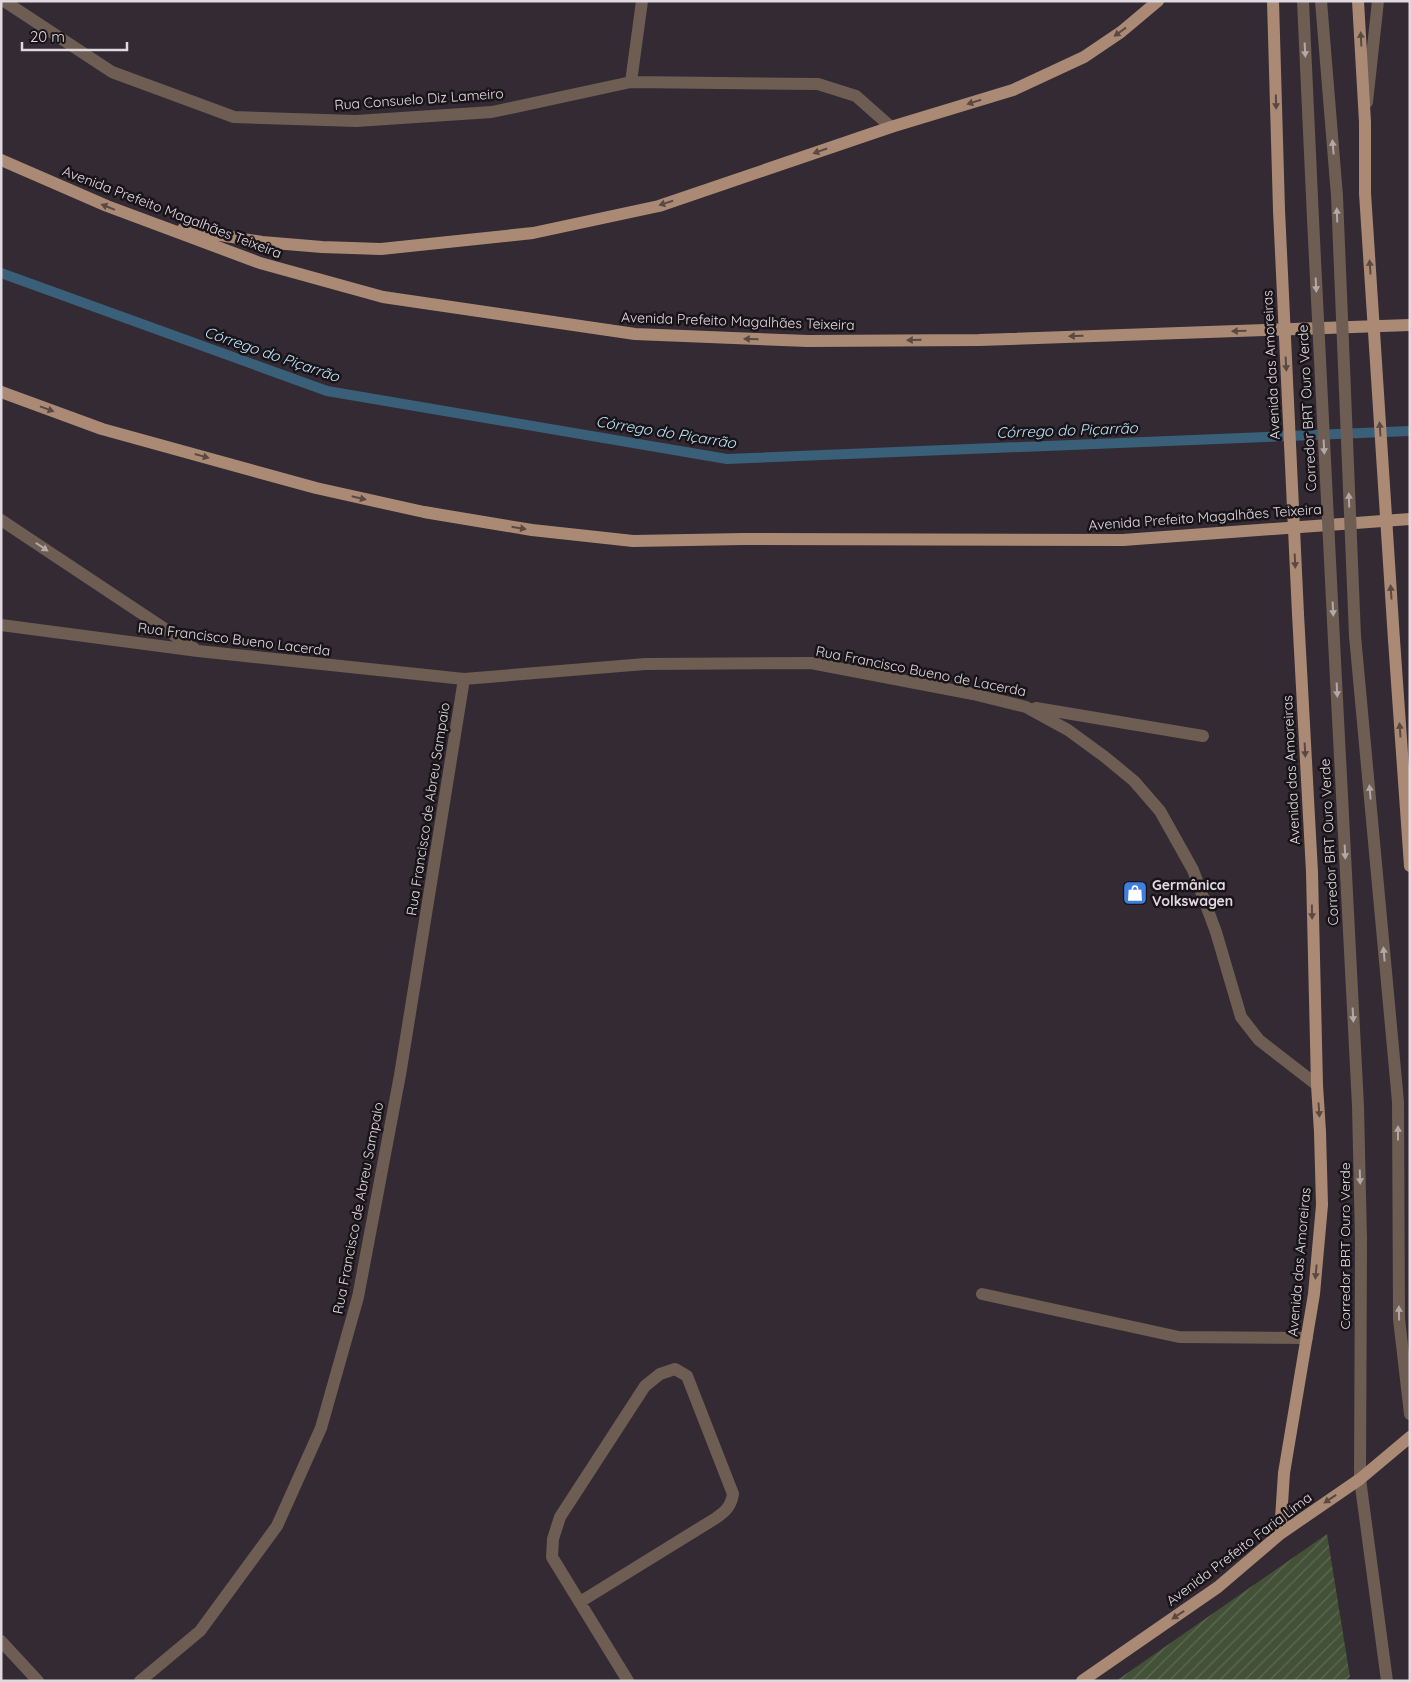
<svg xmlns="http://www.w3.org/2000/svg" width="1411" height="1682" viewBox="0 0 1411 1682" font-family="Quicksand,sans-serif">
  <style>
    .garden { fill: url(#garden-furrows) }
    .lines { fill: none; stroke-linecap: round; stroke-linejoin: round }
    .stream { stroke: #396078; stroke-width: 10 }
    .minor { stroke: #6d5d52; stroke-width: 12 }
    .major { stroke: #ab8a75; stroke-width: 12 }
    .minor-bridge { stroke: #6d5d52; stroke-width: 12 }
    .major-bridge { stroke: #ab8a75; stroke-width: 12 }
    .oneway { fill: #5a4942 }
    .oneway2 { fill: #b2a8a7 }
    .labels { text-anchor: middle; dominant-baseline: central; stroke-width: 5; stroke-linejoin: round; paint-order: stroke }
    .street-label { font-size: 14px; fill: #e0dae0; stroke: #181418 }
    .poi-label { font-size: 14px; font-weight: bold; fill: #e0dae0; stroke: #181418; text-anchor: start }
    .water-label { font-size: 15px; font-style: italic; fill: #bee5fe; stroke: #181418 }
  </style>
  <defs>
    <pattern id="garden-furrows" width="10" height="10" patternUnits="userSpaceOnUse" patternTransform="scale(1.25)"><rect width="10" height="10" fill="#435237"/><path d="M-1 1l2-2M0 10L10 0M9 11l2-2" fill="none" stroke="#5e6a54"/></pattern>
  </defs>
  <rect width="100%" height="100%" fill="#332a33"/>
  <path class="garden" d="M 1327,1534 L 1350,1677 L 1344,1681 L 1116,1681 Z"/>
  <g class="lines">
    <path class="stream" d="M 1,273 L 327,391 L 727,459 L 1410,431"/>
    <path class="minor" d="M 4,1 L 112,72 L 234,117 L 356,121 L 492,112 L 631,82 L 818,84 L 856,96 L 891,127
      M 1303,1 L 1313,219
      M 1321,1 L 1337,196
      M 631,82 L 642,1
      M 1367,102 L 1378,1
      M 1,520 L 195,649
      M 1,625 L 198,651 L 464,679 L 645,664 L 811,663 L 973,694 L 1026,707 L 1068,730 L 1105,757 L 1134,781 L 1160,811 L 1193,870 L 1216,932 L 1241,1017 L 1259,1040 L 1317,1085
      M 1355,636 L 1398,1102 L 1399,1319 L 1410,1414
      M 1334,641 L 1358,1106 L 1361,1240 L 1360,1479 L 1387,1681
      M 1036,708 L 1203,736
      M 982,1294 L 1179,1337 L 1307,1338
      M 580,1602 L 716,1518 C 726,1511 731,1506 733,1494 L 687,1376 L 675,1369 L 660,1374 L 645,1386 L 560,1517 L 553,1539 L 552,1557 L 628,1681
      M 1,1641 L 38,1681
      M 140,1681 L 200,1631 L 277,1526 L 321,1428 L 358,1297 L 400,1075 L 464,679"/>
    <path class="major" d="M 1273,1 L 1279,210
      M 1358,1 L 1365,122 L 1365,193
      M 1,160 L 107,206 L 260,263 L 383,297 L 635,334 L 808,341 L 979,340 L 1410,325
      M 183,229 L 262,242 L 322,247 L 381,249 L 533,233 L 659,206 L 891,127 L 1013,90 L 1084,57 L 1121,32 L 1158,1
      M 1,392 L 102,429 L 316,488 L 424,512 L 532,530 L 633,541 L 743,539 L 1123,540 L 1410,519
      M 1394,640 L 1410,866
      M 1280,1534 L 1284,1473 L 1314,1294 L 1322,1205 L 1320,1132 L 1317,1085 L 1312,872 L 1298,614
      M 1082,1681 L 1218,1587 L 1280,1534 L 1360,1479 L 1410,1437"/>
    <path class="minor-bridge" d="M 1337,196 L 1355,636
      M 1313,219 L 1334,641"/>
    <path class="major-bridge" d="M 1365,193 L 1394,640
      M 1279,210 L 1298,614"/>
  </g>
  <defs><path id="oneway-solid" d="M-6-.8H1V-3.2L6.5 0L1 3.2V.8H-6Z" transform="scale(1.25)"/></defs>
  <g class="oneway">
    <use href="#oneway-solid" transform="translate(1120 32) rotate(144)"/>
    <use href="#oneway-solid" transform="translate(1361 39) rotate(-93)"/>
    <use href="#oneway-solid" transform="translate(974 102) rotate(163)"/>
    <use href="#oneway-solid" transform="translate(1276 102) rotate(89)"/>
    <use href="#oneway-solid" transform="translate(820 151) rotate(161)"/>
    <use href="#oneway-solid" transform="translate(666 203) rotate(162)"/>
    <use href="#oneway-solid" transform="translate(108 207) rotate(-158)"/>
    <use href="#oneway-solid" transform="translate(1370 267) rotate(-94)"/>
    <use href="#oneway-solid" transform="translate(1239 331) rotate(178)"/>
    <use href="#oneway-solid" transform="translate(1076 336) rotate(178)"/>
    <use href="#oneway-solid" transform="translate(751 339) rotate(-178)"/>
    <use href="#oneway-solid" transform="translate(914 340) rotate(179)"/>
    <use href="#oneway-solid" transform="translate(1286 364) rotate(87)"/>
    <use href="#oneway-solid" transform="translate(47 409) rotate(20)"/>
    <use href="#oneway-solid" transform="translate(1380 429) rotate(-94)"/>
    <use href="#oneway-solid" transform="translate(202 456) rotate(16)"/>
    <use href="#oneway-solid" transform="translate(359 498) rotate(13)"/>
    <use href="#oneway-solid" transform="translate(519 528) rotate(9)"/>
    <use href="#oneway-solid" transform="translate(1295 561) rotate(87)"/>
    <use href="#oneway-solid" transform="translate(1391 592) rotate(-94)"/>
    <use href="#oneway-solid" transform="translate(1400 730) rotate(-94)"/>
    <use href="#oneway-solid" transform="translate(1305 750) rotate(87)"/>
    <use href="#oneway-solid" transform="translate(1312 912) rotate(89)"/>
    <use href="#oneway-solid" transform="translate(1319 1110) rotate(86)"/>
    <use href="#oneway-solid" transform="translate(1316 1272) rotate(95)"/>
    <use href="#oneway-solid" transform="translate(1330 1499) rotate(146)"/>
    <use href="#oneway-solid" transform="translate(1178 1615) rotate(146)"/>
  </g>
  <g class="oneway2">
    <use href="#oneway-solid" transform="translate(1305 50) rotate(87)"/>
    <use href="#oneway-solid" transform="translate(1333 147) rotate(-95)"/>
    <use href="#oneway-solid" transform="translate(1337 215) rotate(-92)"/>
    <use href="#oneway-solid" transform="translate(1316 285) rotate(87)"/>
    <use href="#oneway-solid" transform="translate(1324 447) rotate(87)"/>
    <use href="#oneway-solid" transform="translate(1349 500) rotate(-92)"/>
    <use href="#oneway-solid" transform="translate(42 547) rotate(34)"/>
    <use href="#oneway-solid" transform="translate(1333 609) rotate(87)"/>
    <use href="#oneway-solid" transform="translate(1337 690) rotate(87)"/>
    <use href="#oneway-solid" transform="translate(1370 792) rotate(-95)"/>
    <use href="#oneway-solid" transform="translate(1345 852) rotate(87)"/>
    <use href="#oneway-solid" transform="translate(1384 954) rotate(-95)"/>
    <use href="#oneway-solid" transform="translate(1353 1015) rotate(87)"/>
    <use href="#oneway-solid" transform="translate(1398 1133) rotate(-90)"/>
    <use href="#oneway-solid" transform="translate(1360 1177) rotate(88)"/>
    <use href="#oneway-solid" transform="translate(1399 1313) rotate(-91)"/>
  </g>
  <defs>
    <symbol id="shop-square" viewBox="-11 -11 22 22"><rect x="-9" y="-9" width="18" height="18" rx="4" fill="#3f7fe0" stroke="#181418"/><path d="M-5-2.5h2.3a2.7 3.5 0 0 1 5.4 0H5L5.5 6h-11ZM-1.5-2.5h3a1.5 2.3 0 0 0-3 0Z" fill="#fff"/></symbol>
  </defs>
  <g fill-rule="evenodd">
    <use href="#shop-square" x="1121" y="879" width="28" height="28"/>
  </g>
  <g class="labels">
    <g class="street-label">
      <text transform="translate(419 99) rotate(-4)">Rua Consuelo Diz Lameiro</text>
      <text transform="translate(172 212) rotate(21)">Avenida Prefeito Magalhães Teixeira</text>
      <text transform="translate(738 321) rotate(2)">Avenida Prefeito Magalhães Teixeira</text>
      <text transform="translate(1271 365) rotate(-93)">Avenida das Amoreiras</text>
      <text transform="translate(1307 408) rotate(-93)">Corredor BRT Ouro Verde</text>
      <text transform="translate(1205 517) rotate(-4)">Avenida Prefeito Magalhães Teixeira</text>
      <text transform="translate(234 639) rotate(7)">Rua Francisco Bueno Lacerda</text>
      <text transform="translate(921 671) rotate(11)">Rua Francisco Bueno de Lacerda</text>
      <text transform="translate(1291 770) rotate(-93)">Avenida das Amoreiras</text>
      <text transform="translate(428 809) rotate(-81)">Rua Francisco de Abreu Sampaio</text>
      <text transform="translate(1329 842) rotate(-93)">Corredor BRT Ouro Verde</text>
      <text transform="translate(358 1208) rotate(-79)">Rua Francisco de Abreu Sampaio</text>
      <text transform="translate(1345 1246) rotate(-90)">Corredor BRT Ouro Verde</text>
      <text transform="translate(1299 1262) rotate(-85)">Avenida das Amoreiras</text>
      <text transform="translate(1239 1549) rotate(-37)">Avenida Prefeito Faria Lima</text>
    </g>
    <g class="poi-label">
      <text x="1152" y="885">Germânica<tspan x="1152" dy="16">Volkswagen</tspan></text>
    </g>
    <g class="water-label">
      <text transform="translate(272 354) rotate(19)">Córrego do Piçarrão</text>
      <text transform="translate(1067 430) rotate(-2)">Córrego do Piçarrão</text>
      <text transform="translate(666 432) rotate(9)">Córrego do Piçarrão</text>
    </g>
  </g>
  <rect width="1411" height="1682" fill="none" stroke="#e0dae0" stroke-width="5"/>
  <path d="M22 42v8h105v-8" fill="none" stroke="#e0dae0" stroke-width="2.5"/>
  <text x="30" y="42" font-size="15" fill="#e0dae0" stroke="#181418" stroke-width="4" paint-order="stroke">20 m</text>
</svg>
